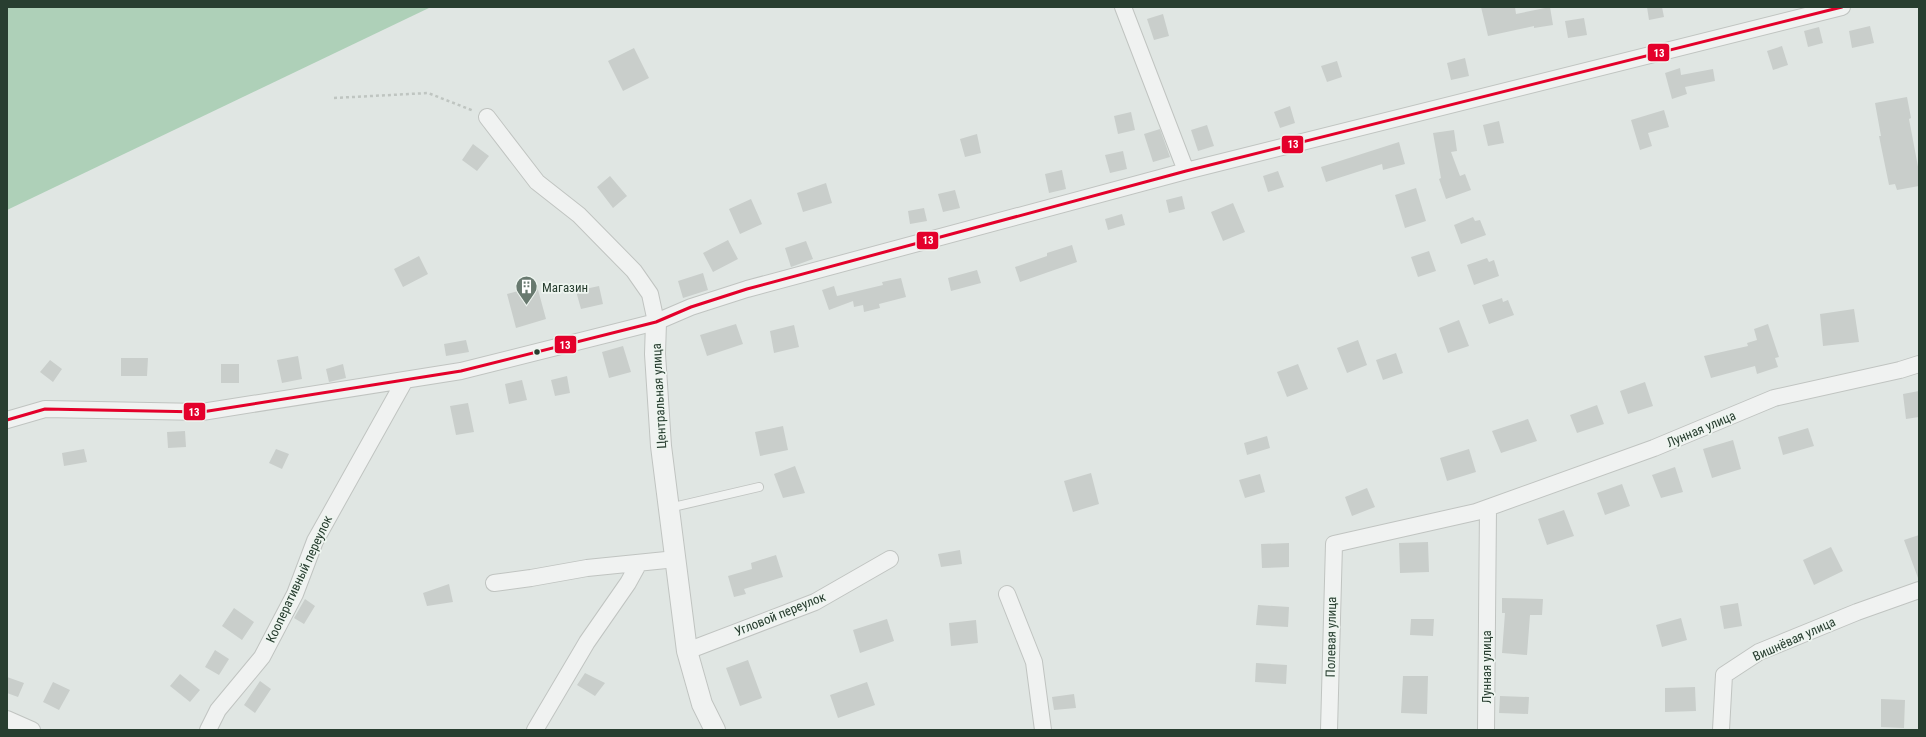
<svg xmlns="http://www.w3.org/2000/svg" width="1926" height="737" viewBox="0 0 1926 737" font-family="'Roboto Condensed',sans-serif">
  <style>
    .water { fill: #aed0b8 }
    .building { fill: #c9cecb }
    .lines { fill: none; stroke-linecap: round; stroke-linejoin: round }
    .service-casing { stroke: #c0c4c1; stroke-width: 10 }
    .minor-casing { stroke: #c0c4c1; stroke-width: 18 }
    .tertiary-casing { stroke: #c0c4c1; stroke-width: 22 }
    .path { stroke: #bfc5c1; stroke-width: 2.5; stroke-dasharray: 3 3; stroke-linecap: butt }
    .service { stroke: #f0f2f1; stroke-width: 8 }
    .minor { stroke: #f0f2f1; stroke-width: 16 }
    .tertiary { stroke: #f0f2f1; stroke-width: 20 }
    .bus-1-casing { stroke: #eef5f0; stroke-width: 6 }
    .bus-1 { stroke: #e4002b; stroke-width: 3 }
    .bus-dot { fill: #283e30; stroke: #eef5f0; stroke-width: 1.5 }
    .labels { text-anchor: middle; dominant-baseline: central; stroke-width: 3.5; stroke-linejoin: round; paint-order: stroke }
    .poi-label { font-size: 13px; fill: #283e30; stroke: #eef5f0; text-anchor: start }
    .street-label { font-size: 13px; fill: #283e30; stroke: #eef5f0 }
    .line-badge { stroke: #eef5f0; stroke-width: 1.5 }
    .badge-label { font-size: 11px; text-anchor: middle; font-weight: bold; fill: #fff }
  </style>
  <rect width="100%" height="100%" fill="#e0e6e3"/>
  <path class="water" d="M 7,7 L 431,7 L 7,210 Z"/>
  <path class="building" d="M 1481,7 L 1515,7 L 1516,14 L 1550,7 L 1553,25 L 1534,28 L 1534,26 L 1488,36 Z
    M 1647,7 L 1662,7 L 1664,17 L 1649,20 Z
    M 1163,14 L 1169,36 L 1154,40 L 1147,19 Z
    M 1584,18 L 1587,35 L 1568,38 L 1565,21 Z
    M 1870,26 L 1874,43 L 1852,48 L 1849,31 Z
    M 1819,27 L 1823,43 L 1808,47 L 1804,31 Z
    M 1782,46 L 1788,65 L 1773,70 L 1767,51 Z
    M 634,48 L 649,78 L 623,91 L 608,61 Z
    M 1465,58 L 1469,76 L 1451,80 L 1447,63 Z
    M 1337,61 L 1342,77 L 1327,82 L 1321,66 Z
    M 1680,68 L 1681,75 L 1713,69 L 1715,81 L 1685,87 L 1687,94 L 1672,99 L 1665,73 Z
    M 1907,97 L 1911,118 L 1909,119 L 1919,172 L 1919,186 L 1897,190 L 1895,184 L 1889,185 L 1879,136 L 1881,136 L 1875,103 Z
    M 1290,106 L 1295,123 L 1280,128 L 1274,112 Z
    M 1664,110 L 1669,127 L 1648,133 L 1652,146 L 1640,150 L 1631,120 Z
    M 1131,112 L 1135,130 L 1118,134 L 1114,116 Z
    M 1499,121 L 1504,143 L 1488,146 L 1483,125 Z
    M 1207,125 L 1214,146 L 1198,151 L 1191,130 Z
    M 1160,129 L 1170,157 L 1153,162 L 1144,134 Z
    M 1454,130 L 1457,151 L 1451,152 L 1460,176 L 1465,174 L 1471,190 L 1446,199 L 1439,179 L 1441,178 L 1433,133 Z
    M 977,134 L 981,153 L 965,157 L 960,139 Z
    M 1399,142 L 1405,164 L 1383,170 L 1382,164 L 1326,182 L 1321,167 Z
    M 473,144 L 489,156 L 477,171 L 462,160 Z
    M 1123,151 L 1127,169 L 1110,173 L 1105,155 Z
    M 1062,170 L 1066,189 L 1049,193 L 1045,174 Z
    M 1278,171 L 1284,187 L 1268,192 L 1263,176 Z
    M 610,176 L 627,196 L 613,208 L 597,187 Z
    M 826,183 L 832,203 L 803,212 L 797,193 Z
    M 1416,188 L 1426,221 L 1405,228 L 1395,195 Z
    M 955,190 L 960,208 L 943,212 L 938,194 Z
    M 1182,196 L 1185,209 L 1169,213 L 1166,200 Z
    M 751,199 L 762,224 L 740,234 L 729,209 Z
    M 1233,203 L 1245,232 L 1223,241 L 1211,212 Z
    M 924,208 L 927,221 L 910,224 L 908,211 Z
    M 1122,214 L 1125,225 L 1108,230 L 1105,219 Z
    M 1473,217 L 1475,221 L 1480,220 L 1486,235 L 1461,244 L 1454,225 Z
    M 728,240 L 738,259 L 713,272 L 703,253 Z
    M 806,241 L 813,259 L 791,267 L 785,248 Z
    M 1072,245 L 1077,262 L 1020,282 L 1015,267 L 1047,256 L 1047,253 Z
    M 1429,251 L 1436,271 L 1418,277 L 1411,257 Z
    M 419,256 L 428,274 L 403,287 L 394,269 Z
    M 1487,258 L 1489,262 L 1494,260 L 1499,276 L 1474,285 L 1467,265 Z
    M 977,270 L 981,283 L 951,291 L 948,278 Z
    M 703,273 L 708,290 L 683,298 L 678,281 Z
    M 901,278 L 906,297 L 879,304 L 880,308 L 864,312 L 863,305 L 854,307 L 853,301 L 829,310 L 822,290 L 834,286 L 837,296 L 883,285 L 882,282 Z
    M 537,286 L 546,319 L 516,328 L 507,294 Z
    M 599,286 L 603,304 L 581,309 L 576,291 Z
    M 1502,298 L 1503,302 L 1508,300 L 1514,315 L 1489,324 L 1482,305 Z
    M 1854,309 L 1859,342 L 1823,346 L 1820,314 Z
    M 1459,320 L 1469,346 L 1448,353 L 1439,328 Z
    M 736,324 L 743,344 L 707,356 L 700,335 Z
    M 1768,324 L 1779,357 L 1775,358 L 1778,367 L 1757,374 L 1755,366 L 1711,378 L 1704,356 L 1748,346 L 1747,343 L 1757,340 L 1754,329 Z
    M 794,325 L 799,347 L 774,353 L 770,331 Z
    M 466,340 L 469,352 L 446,356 L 444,344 Z
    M 1358,340 L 1367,365 L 1347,373 L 1337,348 Z
    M 623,346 L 631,372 L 609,378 L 602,352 Z
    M 1396,353 L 1403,373 L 1383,380 L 1376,360 Z
    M 298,356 L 302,379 L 282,383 L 277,360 Z
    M 121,358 L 148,358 L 147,376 L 121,376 Z
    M 50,360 L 62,369 L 53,382 L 40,372 Z
    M 221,364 L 239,364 L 239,383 L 221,383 Z
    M 343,364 L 346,378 L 329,382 L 326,369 Z
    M 1298,364 L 1308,389 L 1287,397 L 1277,372 Z
    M 567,376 L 570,393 L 555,396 L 551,380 Z
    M 522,380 L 527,400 L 509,404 L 505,384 Z
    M 1645,382 L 1653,406 L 1628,414 L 1620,391 Z
    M 1919,391 L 1919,417 L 1906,419 L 1903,394 Z
    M 468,403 L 474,432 L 456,435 L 450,406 Z
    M 1597,405 L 1604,424 L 1577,433 L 1570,415 Z
    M 1528,419 L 1537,441 L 1501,453 L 1492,431 Z
    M 783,426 L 788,450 L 760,456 L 755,432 Z
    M 1808,428 L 1814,446 L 1783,455 L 1778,437 Z
    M 185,431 L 186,447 L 168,448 L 167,432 Z
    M 1267,436 L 1270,448 L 1247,455 L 1244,443 Z
    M 1733,440 L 1741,469 L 1712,478 L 1703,449 Z
    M 84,449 L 87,462 L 64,466 L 62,453 Z
    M 276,449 L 289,454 L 282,469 L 269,463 Z
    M 1469,449 L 1476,472 L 1447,481 L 1440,458 Z
    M 795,466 L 805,493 L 783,498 L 774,474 Z
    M 1675,467 L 1683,492 L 1661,498 L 1652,475 Z
    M 1091,473 L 1099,504 L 1073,512 L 1064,481 Z
    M 1260,474 L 1265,492 L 1245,498 L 1239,480 Z
    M 1622,484 L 1630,506 L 1605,515 L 1597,493 Z
    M 1367,488 L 1375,507 L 1352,516 L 1345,497 Z
    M 1564,510 L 1574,536 L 1547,545 L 1538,519 Z
    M 1919,535 L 1919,578 L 1918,578 L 1904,540 Z
    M 1428,542 L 1429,572 L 1400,573 L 1399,543 Z
    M 1289,543 L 1289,567 L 1262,568 L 1261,544 Z
    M 1831,547 L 1843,571 L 1814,585 L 1803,560 Z
    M 960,550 L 962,564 L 941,567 L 938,554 Z
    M 776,555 L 783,577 L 744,589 L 746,594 L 734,597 L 728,576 L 752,569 L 751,563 Z
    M 449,584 L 453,602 L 427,606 L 423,593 Z
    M 1502,598 L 1543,599 L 1542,615 L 1530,615 L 1527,655 L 1502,653 L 1505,613 L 1502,613 Z
    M 305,599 L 315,606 L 304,624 L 294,618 Z
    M 1738,603 L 1742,626 L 1724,629 L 1720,606 Z
    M 1258,605 L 1289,607 L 1288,627 L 1256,625 Z
    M 234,608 L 254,622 L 242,640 L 222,626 Z
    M 1681,618 L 1687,640 L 1662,647 L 1656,625 Z
    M 887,619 L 894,641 L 860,653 L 853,630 Z
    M 1411,619 L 1434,619 L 1433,636 L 1410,635 Z
    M 976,620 L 978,643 L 951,646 L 949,623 Z
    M 215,650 L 229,659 L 219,675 L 205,667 Z
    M 748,660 L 762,698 L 740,706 L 726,668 Z
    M 1256,663 L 1287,665 L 1286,684 L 1255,682 Z
    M 585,673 L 605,683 L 595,696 L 577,685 Z
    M 180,674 L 200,690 L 190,702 L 170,686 Z
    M 1403,676 L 1428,676 L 1427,714 L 1401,713 Z
    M 7,677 L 24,683 L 18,697 L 7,693 Z
    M 260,681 L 271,689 L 255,713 L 244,705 Z
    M 53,682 L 70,690 L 59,710 L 43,702 Z
    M 867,682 L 875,705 L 838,718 L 830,695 Z
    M 1695,687 L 1696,711 L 1665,712 L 1665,688 Z
    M 1074,694 L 1076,708 L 1054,710 L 1052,697 Z
    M 1500,696 L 1529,697 L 1528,714 L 1499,713 Z
    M 1881,699 L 1905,700 L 1904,728 L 1881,727 Z"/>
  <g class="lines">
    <defs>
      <path id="service" d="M 669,508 L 759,487"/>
      <path id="minor" d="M 1123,7 L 1186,171
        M 487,117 L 537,182 L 579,215 L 634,271 L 650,294 L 656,322
        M 7,420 L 45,409 L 202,412 L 461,371 L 656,322 L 691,307 L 747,289 L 1186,171 L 1842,7
        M 494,583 L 531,578 L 587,568 L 676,559
        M 1007,594 L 1034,662 L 1043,730
        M 687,651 L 815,602 L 890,559
        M 7,719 L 32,730
        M 208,730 L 218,710 L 262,657 L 295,594 L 315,541 L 405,380
        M 535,730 L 587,642 L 628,583 L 639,563
        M 1329,730 L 1334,544 L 1476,512 L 1654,448 L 1774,398 L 1900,370 L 1919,364
        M 1486,730 L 1488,508
        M 1721,730 L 1724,675 L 1759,652 L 1857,612 L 1919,590"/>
      <path id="tertiary" d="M 656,322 L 655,354 L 661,446 L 687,651 L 702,704 L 715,730"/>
    </defs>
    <use href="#service" class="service-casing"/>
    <use href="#minor" class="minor-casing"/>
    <use href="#tertiary" class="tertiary-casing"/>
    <path class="path" d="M 334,98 L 428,93 L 474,111"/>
    <use href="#service" class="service"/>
    <use href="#minor" class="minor"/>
    <use href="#tertiary" class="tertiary"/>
    <defs>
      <path id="bus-1" d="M 7,420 L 45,409 L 202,412 L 461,371 L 656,322 L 691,307 L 747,289 L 1186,171 L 1842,7"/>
    </defs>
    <use href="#bus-1" class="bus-1-casing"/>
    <use href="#bus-1" class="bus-1"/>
  </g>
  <defs>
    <symbol id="building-pin" viewBox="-11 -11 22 30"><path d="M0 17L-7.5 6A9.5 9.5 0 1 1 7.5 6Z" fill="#68796f" stroke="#eef5f0"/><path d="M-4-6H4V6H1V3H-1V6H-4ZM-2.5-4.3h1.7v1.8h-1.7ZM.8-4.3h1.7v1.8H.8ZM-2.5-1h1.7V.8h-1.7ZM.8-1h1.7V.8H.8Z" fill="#fff"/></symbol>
  </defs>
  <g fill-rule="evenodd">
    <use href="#building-pin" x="514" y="274" width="25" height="34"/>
  </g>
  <circle class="bus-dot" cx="537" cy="352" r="3.5"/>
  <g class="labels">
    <g class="poi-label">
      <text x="542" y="287">Магазин</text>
    </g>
    <g class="street-label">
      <text transform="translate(659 396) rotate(-93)">Центральная улица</text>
      <text transform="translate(1701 429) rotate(-23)">Лунная улица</text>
      <text transform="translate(299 579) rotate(-65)">Кооперативный переулок</text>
      <text transform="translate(780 614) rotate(-22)">Угловой переулок</text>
      <text transform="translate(1331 637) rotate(-89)">Полевая улица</text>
      <text transform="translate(1794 639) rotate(-24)">Вишнёвая улица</text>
      <text transform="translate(1486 667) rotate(-90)">Лунная улица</text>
    </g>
  </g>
  <g class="line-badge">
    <rect x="1647" y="43" width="23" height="19" rx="4" fill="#e4002b"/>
    <rect x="1281" y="135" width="23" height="19" rx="4" fill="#e4002b"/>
    <rect x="916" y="231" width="23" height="19" rx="4" fill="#e4002b"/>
    <rect x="554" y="335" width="23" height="19" rx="4" fill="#e4002b"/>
    <rect x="183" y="402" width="23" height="19" rx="4" fill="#e4002b"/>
  </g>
  <g class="badge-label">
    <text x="1659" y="57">13</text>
    <text x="1293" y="148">13</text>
    <text x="928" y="244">13</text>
    <text x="565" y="349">13</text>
    <text x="194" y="416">13</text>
  </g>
  <rect width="1926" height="737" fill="none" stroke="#283e30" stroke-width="16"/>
</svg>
